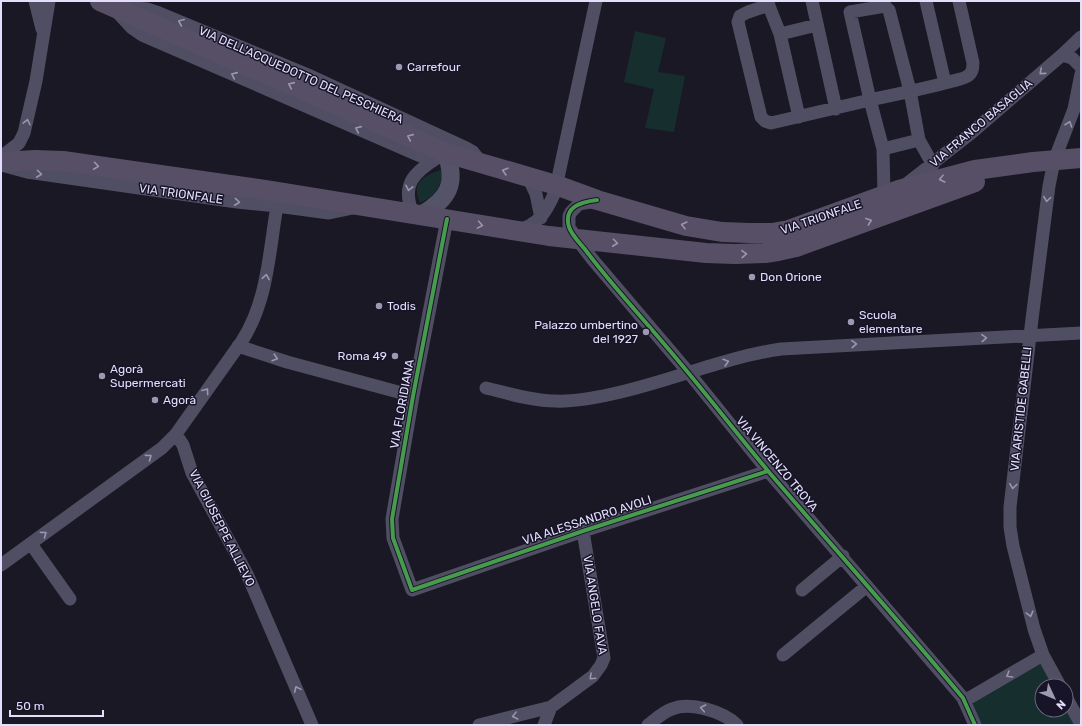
<svg xmlns="http://www.w3.org/2000/svg" width="1082" height="726" viewBox="0 0 1082 726" font-family="Rubik,sans-serif">
  <style>
    .green { fill: #172e2e }
    .lines { fill: none; stroke-linecap: round; stroke-linejoin: round }
    .minor { stroke: #504e62; stroke-width: 13 }
    .secondary { stroke: #545368; stroke-width: 18 }
    .primary { stroke: #574f66; stroke-width: 20 }
    .cycleway-casing { stroke: #171428; stroke-width: 6 }
    .cycleway { stroke: #469c4c; stroke-width: 4 }
    .oneway { stroke: #9996ae }
    .oneway2 { stroke: #9c96b0 }
    .poi-dot { fill: #9c99b0; stroke: #171428; stroke-width: 1.5 }
    .labels { text-anchor: middle; dominant-baseline: central; stroke-width: 3; stroke-linejoin: round; paint-order: stroke }
    .poi-label { font-size: 12px; fill: #e2defb; stroke: #171428; text-anchor: start }
    .street-label { font-size: 12px; fill: #e2defb; stroke: #171428 }
  </style>
  <rect width="100%" height="100%" fill="#1a1824"/>
  <path class="green" d="M 635,31 L 666,38 L 658,72 L 685,76 L 674,132 L 645,128 L 654,89 L 624,82 Z
    M 444,169 C 440,187 437,195 420,203 C 410,181 425,175 444,169 Z
    M 1043,663 L 1056,686 L 1042,686 L 1042,710 L 1066,710 L 1077,725 L 982,725 L 972,702 Z"/>
  <g class="lines">
    <path class="minor" d="M 35,1 L 42,29
      M 767,1 L 780,34
      M 812,1 L 836,109
      M 926,1 L 945,83
      M 769,5 L 748,12 L 740,16 L 738,22 L 761,117 L 765,121 L 771,123 L 870,100 L 883,149 L 919,140 L 933,165
      M 125,7 L 147,9 L 159,13 L 308,75 L 466,148 L 473,152 L 480,161
      M 118,13 L 132,28 L 142,35 L 432,161
      M 1062,55 L 1072,58 L 1081,67
      M 799,117 L 780,34 L 817,25
      M 919,140 L 910,91 L 889,10 L 885,6 L 850,12 L 870,100 C 897,94 923,89 949,82 C 955,80 965,79 969,75 C 973,72 973,67 973,63 L 959,1
      M 883,149 L 884,195
      M 1,157 L 19,143 L 24,133 L 36,81 L 49,1
      M 5,166 L 27,172 L 237,202 L 277,206 L 329,213 L 353,208
      M 528,177 L 536,194 L 541,218
      M 905,185 L 970,134 L 1062,55 L 1081,37
      M 596,201 L 579,204 L 571,212 L 569,216 L 569,227 L 576,238 L 593,260 L 689,373 L 768,471 L 963,698 L 975,725
      M 413,214 C 401,185 413,173 437,158
      M 447,219 L 413,396 L 392,519 L 393,538 L 412,590 L 583,531 L 768,471
      M 517,230 C 538,226 547,211 555,192 L 596,1
      M 238,346 L 287,362 L 413,396
      M 486,388 C 508,393 532,401 555,401 C 574,402 594,398 612,394 C 669,382 724,357 781,349 L 1081,333
      M 176,434 L 183,445 L 192,473 L 247,574 L 312,725
      M 31,544 L 70,599
      M 1,565 L 162,448 L 176,434 L 242,341 C 268,300 269,252 277,206
      M 802,590 L 843,556
      M 783,655 L 867,586
      M 1060,686 L 1043,655 L 1034,629 L 1013,546 L 1010,527 L 1010,507 L 1032,319 L 1049,186 L 1054,161 L 1074,109 L 1081,74
      M 1066,697 L 1081,724
      M 964,701 L 1043,655
      M 479,725 L 551,707
      M 544,725 L 551,707 L 593,676 L 601,665 L 604,658 L 583,531
      M 648,725 C 656,719 663,712 672,709 C 690,701 724,712 737,725"/>
    <path class="secondary" d="M 421,215 C 449,199 457,183 446,153"/>
    <path class="primary" d="M 100,1 L 446,153 L 556,185 L 597,200 L 686,226 L 722,232 L 749,233 L 772,233 L 789,230 L 899,190 L 975,170 L 1033,162 L 1081,158
      M 1,162 L 35,160 L 63,161 L 265,190 L 549,236 L 706,253 L 735,254 L 765,253 L 778,251 L 796,247 L 975,182"/>
    <defs>
      <path id="cycleway" d="M 597,200 C 582,202 563,206 569,227 C 572,236 581,244 587,252 C 611,284 639,314 665,345 C 701,387 734,430 768,471 C 833,547 899,621 963,698 L 975,725
        M 447,219 L 413,396 L 392,519 L 393,538 L 412,590 L 583,531 L 768,471"/>
    </defs>
    <use href="#cycleway" class="cycleway-casing"/>
    <use href="#cycleway" class="cycleway"/>
  </g>
  <defs><path id="oneway-chevron" d="M-2-3.5L2.5 0L-2 3.5" fill="none" stroke-width="1.6" stroke-linecap="round" stroke-linejoin="round"/></defs>
  <g class="oneway">
    <use href="#oneway-chevron" transform="translate(181 22) rotate(-157)"/>
    <use href="#oneway-chevron" transform="translate(1042 72) rotate(139)"/>
    <use href="#oneway-chevron" transform="translate(234 75) rotate(-156)"/>
    <use href="#oneway-chevron" transform="translate(27 122) rotate(-77)"/>
    <use href="#oneway-chevron" transform="translate(1069 124) rotate(-71)"/>
    <use href="#oneway-chevron" transform="translate(358 129) rotate(-156)"/>
    <use href="#oneway-chevron" transform="translate(39 174) rotate(7)"/>
    <use href="#oneway-chevron" transform="translate(409 188) rotate(102)"/>
    <use href="#oneway-chevron" transform="translate(1047 199) rotate(98)"/>
    <use href="#oneway-chevron" transform="translate(237 202) rotate(6)"/>
    <use href="#oneway-chevron" transform="translate(266 277) rotate(-80)"/>
    <use href="#oneway-chevron" transform="translate(984 338) rotate(-3)"/>
    <use href="#oneway-chevron" transform="translate(854 344) rotate(-3)"/>
    <use href="#oneway-chevron" transform="translate(275 358) rotate(17)"/>
    <use href="#oneway-chevron" transform="translate(726 362) rotate(-17)"/>
    <use href="#oneway-chevron" transform="translate(206 391) rotate(-54)"/>
    <use href="#oneway-chevron" transform="translate(149 457) rotate(-36)"/>
    <use href="#oneway-chevron" transform="translate(1013 486) rotate(97)"/>
    <use href="#oneway-chevron" transform="translate(44 534) rotate(-36)"/>
    <use href="#oneway-chevron" transform="translate(1030 614) rotate(75)"/>
    <use href="#oneway-chevron" transform="translate(1009 675) rotate(150)"/>
    <use href="#oneway-chevron" transform="translate(592 677) rotate(137)"/>
    <use href="#oneway-chevron" transform="translate(297 689) rotate(-114)"/>
    <use href="#oneway-chevron" transform="translate(703 708) rotate(-169)"/>
    <use href="#oneway-chevron" transform="translate(515 716) rotate(166)"/>
  </g>
  <g class="oneway2">
    <use href="#oneway-chevron" transform="translate(291 85) rotate(-156)"/>
    <use href="#oneway-chevron" transform="translate(410 137) rotate(-156)"/>
    <use href="#oneway-chevron" transform="translate(96 166) rotate(8)"/>
    <use href="#oneway-chevron" transform="translate(505 171) rotate(-164)"/>
    <use href="#oneway-chevron" transform="translate(942 179) rotate(166)"/>
    <use href="#oneway-chevron" transform="translate(869 221) rotate(-20)"/>
    <use href="#oneway-chevron" transform="translate(480 225) rotate(10)"/>
    <use href="#oneway-chevron" transform="translate(684 225) rotate(-166)"/>
    <use href="#oneway-chevron" transform="translate(615 243) rotate(7)"/>
    <use href="#oneway-chevron" transform="translate(744 254) rotate(-2)"/>
  </g>
  <g class="poi-dot">
    <circle cx="399" cy="67" r="4"/>
    <circle cx="752" cy="277" r="4"/>
    <circle cx="379" cy="306" r="4"/>
    <circle cx="851" cy="322" r="4"/>
    <circle cx="646" cy="332" r="4"/>
    <circle cx="395" cy="356" r="4"/>
    <circle cx="102" cy="376" r="4"/>
    <circle cx="155" cy="400" r="4"/>
  </g>
  <g class="labels">
    <g class="poi-label">
      <text x="407" y="67">Carrefour</text>
      <text x="760" y="277">Don Orione</text>
      <text x="387" y="306">Todis</text>
      <text x="859" y="315">Scuola<tspan x="859" dy="14">elementare</tspan></text>
      <text x="638" y="325" text-anchor="end">Palazzo umbertino<tspan x="638" dy="14">del 1927</tspan></text>
      <text x="387" y="356" text-anchor="end">Roma 49</text>
      <text x="110" y="369">Agorà<tspan x="110" dy="14">Supermercati</tspan></text>
      <text x="163" y="400">Agorà</text>
    </g>
    <g class="street-label">
      <text transform="translate(301 75) rotate(24)">VIA DELL'ACQUEDOTTO DEL PESCHIERA</text>
      <text transform="translate(981 123) rotate(-40)">VIA FRANCO BASAGLIA</text>
      <text transform="translate(181 194) rotate(8)">VIA TRIONFALE</text>
      <text transform="translate(821 217) rotate(-19)">VIA TRIONFALE</text>
      <text transform="translate(402 404) rotate(-80)">VIA FLORIDIANA</text>
      <text transform="translate(1021 409) rotate(-84)">VIA ARISTIDE GABELLI</text>
      <text transform="translate(777 464) rotate(50)">VIA VINCENZO TROYA</text>
      <text transform="translate(587 520) rotate(-18)">VIA ALESSANDRO AVOLI</text>
      <text transform="translate(222 528) rotate(63)">VIA GIUSEPPE ALLIEVO</text>
      <text transform="translate(595 605) rotate(81)">VIA ANGELO FAVA</text>
    </g>
  </g>
  <rect width="1082" height="726" fill="none" stroke="#e2defb" stroke-width="4"/>
  <g transform="translate(1054 698) rotate(134)"><circle r="19" fill="#171428" stroke="#68657c"/>
  <path d="M0-3L7 15L0 10L-7 15Z" fill="#9c99b0"/>
  <text y="-6" font-size="11" font-weight="bold" text-anchor="middle" fill="#e2defb">N</text>
  </g>
  <path d="M10 710v6h93v-6" fill="none" stroke="#e2defb" stroke-width="2"/>
  <text x="16" y="710" font-size="12" fill="#e2defb" stroke="#171428" stroke-width="3" paint-order="stroke">50 m</text>
</svg>
